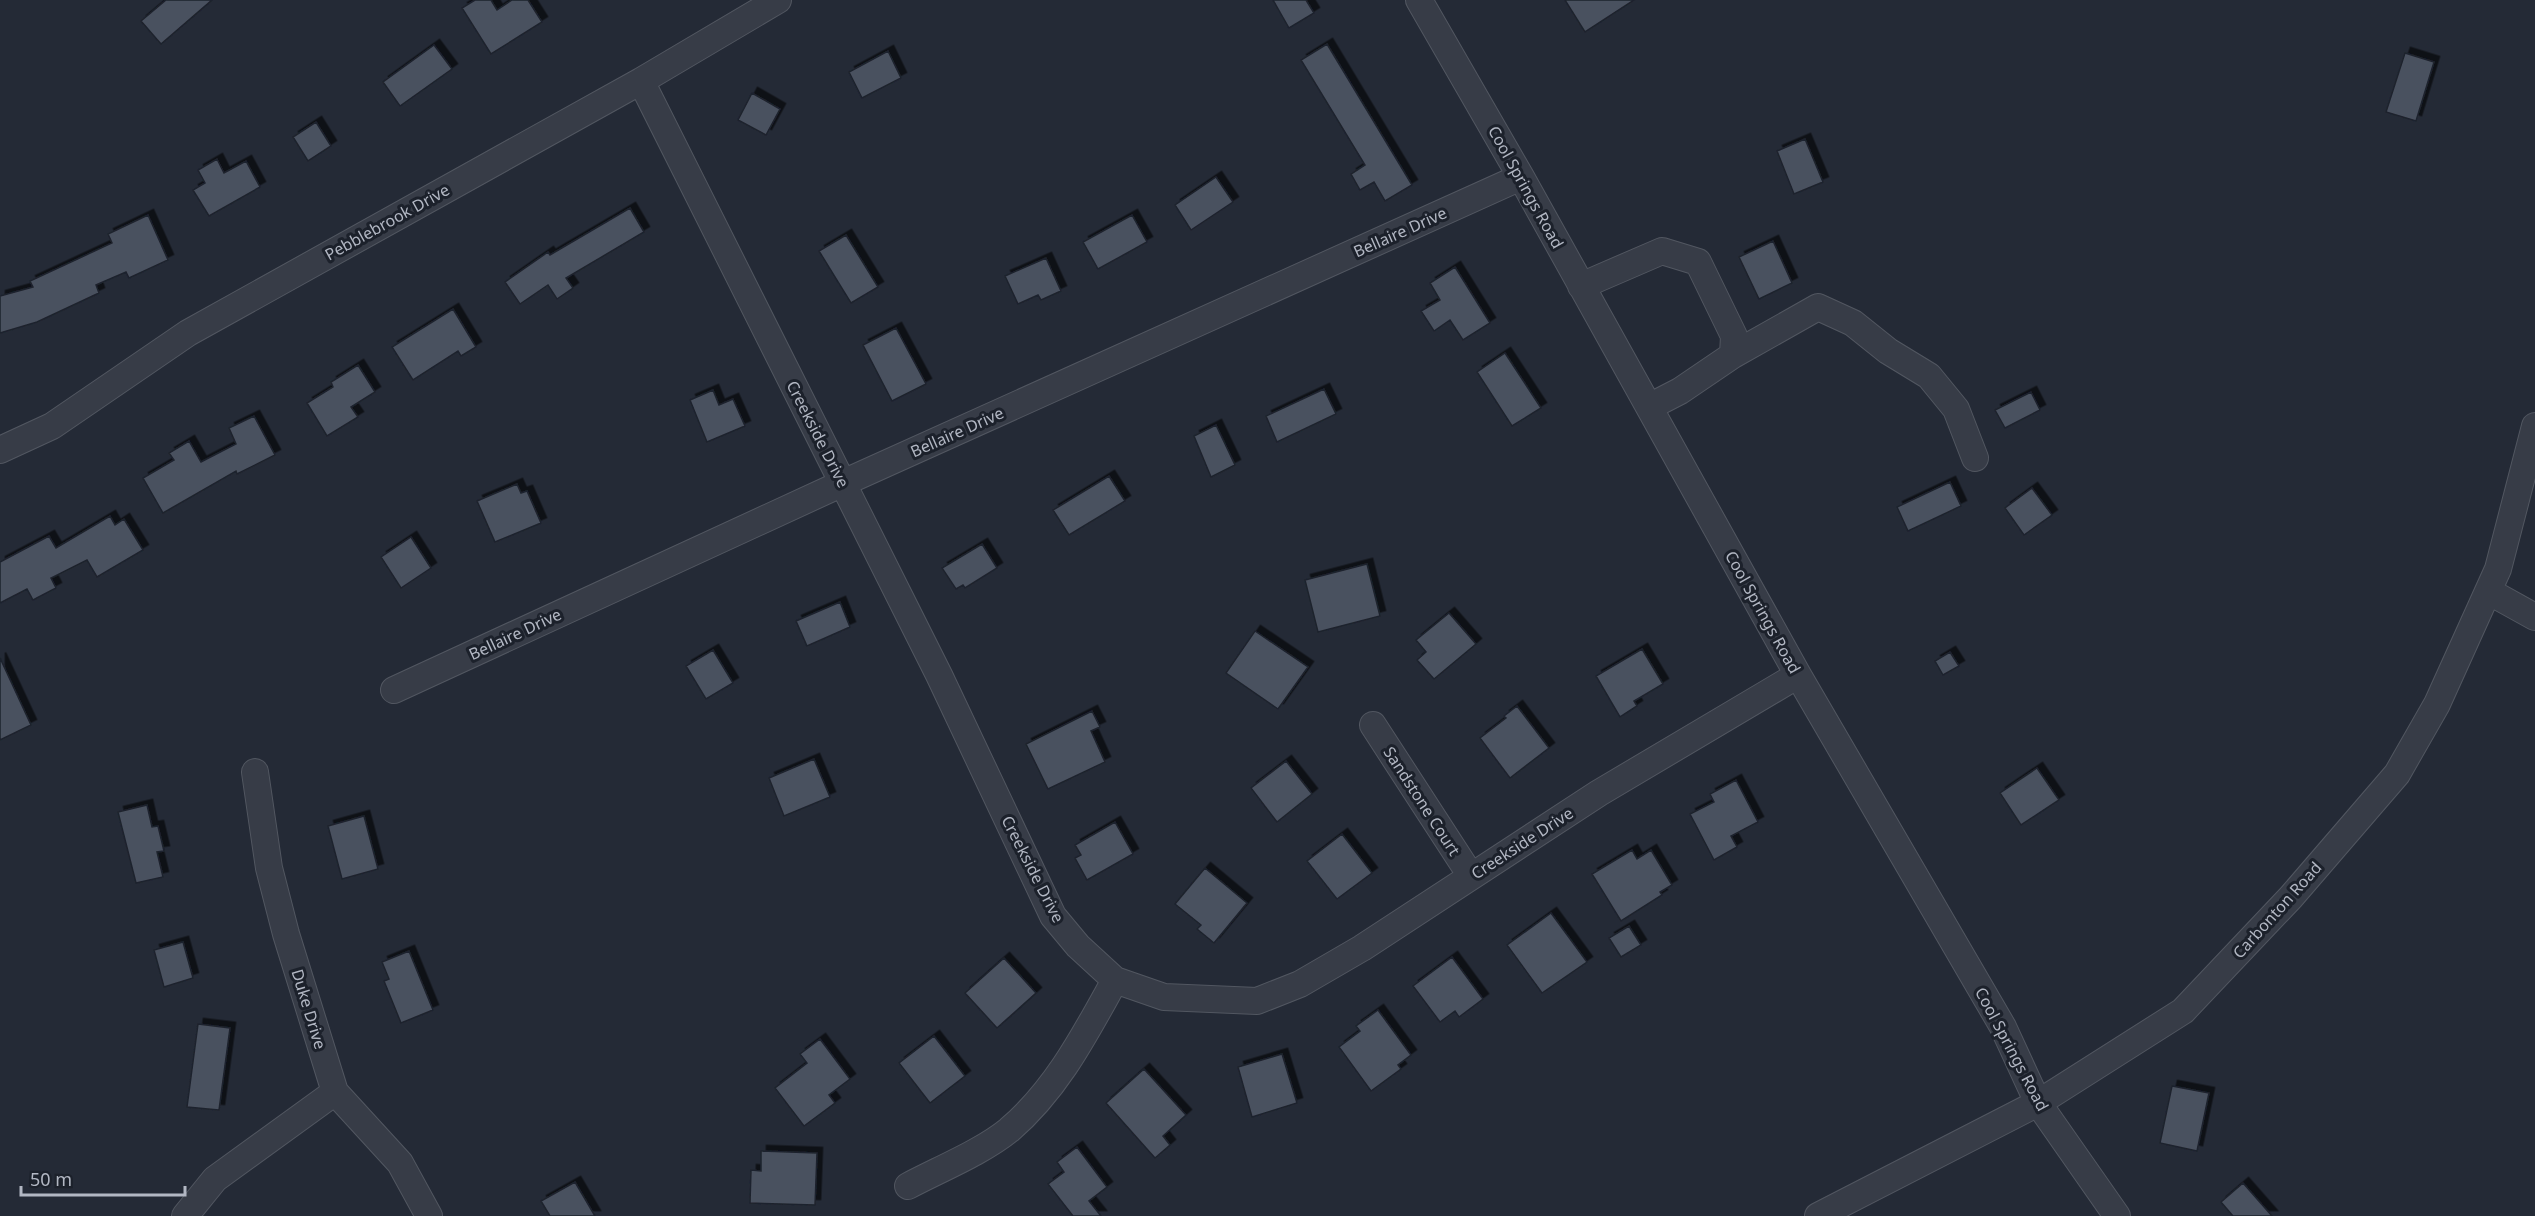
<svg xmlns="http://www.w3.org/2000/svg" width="2535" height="1216" viewBox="0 0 2535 1216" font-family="'Noto Sans',sans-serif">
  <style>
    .building { fill: #4a515f; stroke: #1e232d; stroke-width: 1.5; filter: url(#shadow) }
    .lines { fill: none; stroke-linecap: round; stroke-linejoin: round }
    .minor-casing { stroke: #525761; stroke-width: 28 }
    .minor { stroke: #373c47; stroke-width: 26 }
    .labels { text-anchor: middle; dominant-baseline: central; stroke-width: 6; stroke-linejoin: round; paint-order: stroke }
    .street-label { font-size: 16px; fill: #b2b7c3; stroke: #1c212b }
  </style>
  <defs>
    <filter id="shadow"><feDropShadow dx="5.5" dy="-5.5" stdDeviation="0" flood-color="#0009"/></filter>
  </defs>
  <rect width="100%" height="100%" fill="#242a36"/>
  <path class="building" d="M 166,0 L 212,0 L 161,44 L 141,21 Z
    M 475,0 L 491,0 L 497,10 L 512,0 L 528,0 L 542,22 L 491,54 L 462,8 Z
    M 1273,0 L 1306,0 L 1314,13 L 1289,28 Z
    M 1565,0 L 1634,0 L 1585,32 Z
    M 1327,44 L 1412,185 L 1385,201 L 1374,182 L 1360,190 L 1351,174 L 1365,165 L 1301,60 Z
    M 434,45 L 452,69 L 400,106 L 383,82 Z
    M 888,51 L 901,78 L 862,98 L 849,72 Z
    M 2405,53 L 2434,62 L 2416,121 L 2386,112 Z
    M 752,93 L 780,109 L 766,135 L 738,120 Z
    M 316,122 L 331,146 L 308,161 L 293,137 Z
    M 1805,139 L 1823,182 L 1794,194 L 1777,151 Z
    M 217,159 L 224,173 L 246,161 L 260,187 L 209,216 L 193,190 L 205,183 L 198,170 Z
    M 1216,177 L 1233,202 L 1191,230 L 1175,205 Z
    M 630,208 L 644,232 L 566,278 L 573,288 L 557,299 L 548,285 L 520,304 L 505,282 L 548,252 L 550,255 Z
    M 148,215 L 168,260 L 129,278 L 126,272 L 96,285 L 99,293 L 37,322 L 0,333 L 0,296 L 33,287 L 30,281 L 112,243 L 108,234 Z
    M 1132,215 L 1147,242 L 1098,269 L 1083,242 Z
    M 846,235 L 878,287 L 851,303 L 819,251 Z
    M 1773,241 L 1792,283 L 1759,299 L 1739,257 Z
    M 1046,258 L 1061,291 L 1041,300 L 1038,295 L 1018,304 L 1005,276 Z
    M 1455,267 L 1490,323 L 1463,340 L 1450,320 L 1434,331 L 1421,311 L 1440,300 L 1430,283 Z
    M 453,309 L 476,347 L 461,356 L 458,351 L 413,380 L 392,347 Z
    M 896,328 L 926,384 L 892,401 L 863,345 Z
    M 1505,353 L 1541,408 L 1512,426 L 1477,372 Z
    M 358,365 L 375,392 L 351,407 L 358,417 L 327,436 L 307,403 L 333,387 L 331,382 Z
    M 1324,389 L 1336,414 L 1277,442 L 1266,416 Z
    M 713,390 L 719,405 L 733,399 L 745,426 L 707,442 L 690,400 Z
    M 2031,392 L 2040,410 L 2005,428 L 1995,410 Z
    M 254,416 L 275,455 L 237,474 L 236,471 L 163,513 L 143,478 L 174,460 L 169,453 L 189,441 L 201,462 L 236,444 L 229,428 Z
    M 1216,425 L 1235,465 L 1211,477 L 1194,436 Z
    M 1109,476 L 1125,501 L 1069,535 L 1053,510 Z
    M 1950,482 L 1961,506 L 1908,531 L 1897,507 Z
    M 517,484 L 521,493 L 527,491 L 541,523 L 495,542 L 477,501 Z
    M 2032,488 L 2052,515 L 2024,535 L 2005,508 Z
    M 110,516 L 115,525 L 124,519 L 143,550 L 97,577 L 87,560 L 51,578 L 56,588 L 33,600 L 27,589 L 0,603 L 0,562 L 49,536 L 56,548 Z
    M 411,537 L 431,568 L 401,588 L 381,557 Z
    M 982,544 L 997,568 L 965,588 L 963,585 L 956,589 L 942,568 Z
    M 1367,564 L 1380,616 L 1318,632 L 1305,580 Z
    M 840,602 L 850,627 L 807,646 L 796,621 Z
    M 1449,613 L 1476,644 L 1434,679 L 1417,660 L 1426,652 L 1416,640 Z
    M 1255,631 L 1308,667 L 1278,709 L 1226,673 Z
    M 1642,649 L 1663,684 L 1634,701 L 1637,706 L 1620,717 L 1596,676 Z
    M 713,650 L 733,683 L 706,699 L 686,666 Z
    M 1950,652 L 1959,666 L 1943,675 L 1935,661 Z
    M 0,658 L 31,725 L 0,740 Z
    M 1517,706 L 1549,748 L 1510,778 L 1480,738 L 1506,718 L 1504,716 Z
    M 1092,711 L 1100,727 L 1091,731 L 1105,762 L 1048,789 L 1026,744 Z
    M 814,759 L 830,797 L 784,816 L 769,778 Z
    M 1286,761 L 1312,794 L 1277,822 L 1251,788 Z
    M 2037,768 L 2059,800 L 2021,825 L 2000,793 Z
    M 1736,780 L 1758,822 L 1731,836 L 1737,847 L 1714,860 L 1690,814 L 1714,802 L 1710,794 Z
    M 147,805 L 152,827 L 158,826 L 164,851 L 157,852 L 163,877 L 136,883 L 118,812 Z
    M 364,816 L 378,869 L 342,879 L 328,826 Z
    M 1115,822 L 1133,854 L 1087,880 L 1075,858 L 1081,855 L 1075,845 Z
    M 1342,834 L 1372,873 L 1337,899 L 1307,861 Z
    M 1632,850 L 1637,859 L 1651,850 L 1672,885 L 1660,892 L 1662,895 L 1621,921 L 1592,874 Z
    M 1205,868 L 1247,903 L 1214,943 L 1197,929 L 1201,925 L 1175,904 Z
    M 1551,913 L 1587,962 L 1542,993 L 1507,945 Z
    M 1629,926 L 1641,945 L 1621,957 L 1609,938 Z
    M 183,942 L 193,978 L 164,987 L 154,950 Z
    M 409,951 L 433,1010 L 401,1023 L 384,981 L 389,979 L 382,962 Z
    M 1452,957 L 1483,999 L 1459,1017 L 1455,1011 L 1440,1022 L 1413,986 Z
    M 1004,958 L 1036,993 L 997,1028 L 965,993 Z
    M 1378,1010 L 1411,1055 L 1398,1065 L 1401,1069 L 1371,1091 L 1339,1047 L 1360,1031 L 1356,1026 Z
    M 198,1024 L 230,1028 L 219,1110 L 187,1107 Z
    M 934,1036 L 965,1076 L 930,1103 L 899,1063 Z
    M 820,1039 L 850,1079 L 829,1095 L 835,1103 L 804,1126 L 775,1088 L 807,1063 L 800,1054 Z
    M 1282,1054 L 1297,1103 L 1252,1117 L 1238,1067 Z
    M 1144,1069 L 1186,1115 L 1163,1136 L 1170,1145 L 1155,1158 L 1106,1103 Z
    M 2172,1086 L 2209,1093 L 2197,1151 L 2160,1143 Z
    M 1077,1147 L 1107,1187 L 1089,1201 L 1101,1216 L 1073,1216 L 1048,1184 L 1064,1172 L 1057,1162 Z
    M 761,1151 L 817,1153 L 815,1205 L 750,1203 L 751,1170 L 761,1171 Z
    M 575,1182 L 595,1216 L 550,1216 L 541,1201 Z
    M 2243,1183 L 2272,1216 L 2233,1216 L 2221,1202 Z"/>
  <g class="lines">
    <defs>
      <path id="minor" d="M 1419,0 L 1521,177 L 1798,675 L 2003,1027 L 2038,1103 L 2117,1216
        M 641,81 L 939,675 L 1053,916 L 1078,946 L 1115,980 L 1164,997 L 1257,1001 L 1300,984 L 1362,948 L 1599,793 L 1798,675
        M 1581,286 L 1662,251 L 1698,262 L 1734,336 L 1733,355 L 1680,391 L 1649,407
        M 1733,355 L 1818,307 L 1853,323 L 1888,351 L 1929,376 L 1956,409 L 1975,458
        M 0,450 L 52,426 L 188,333 L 641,81 L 778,0
        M 2488,591 L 2535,617
        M 394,690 L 843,483 L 1521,177
        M 1373,725 L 1471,876
        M 255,772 L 269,868 L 286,934 L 335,1092 L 400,1163 L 429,1216
        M 908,1186 C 940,1169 982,1152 1009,1130 C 1057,1089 1085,1034 1115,980
        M 185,1216 L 215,1179 L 335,1092
        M 1818,1216 L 2038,1103 L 2183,1011 L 2291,897 L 2397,774 L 2437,704 L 2498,569 L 2535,426"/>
    </defs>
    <use href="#minor" class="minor-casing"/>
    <use href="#minor" class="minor"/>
  </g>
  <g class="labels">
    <g class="street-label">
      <text transform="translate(1526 187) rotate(61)">Cool Springs Road</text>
      <text transform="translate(387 222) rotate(-29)">Pebblebrook Drive</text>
      <text transform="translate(1400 232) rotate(-24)">Bellaire Drive</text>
      <text transform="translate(957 432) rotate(-24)">Bellaire Drive</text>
      <text transform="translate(818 434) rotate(63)">Creekside Drive</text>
      <text transform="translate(1763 612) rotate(61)">Cool Springs Road</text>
      <text transform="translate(515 634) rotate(-25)">Bellaire Drive</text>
      <text transform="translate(1422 801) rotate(57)">Sandstone Court</text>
      <text transform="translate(1522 843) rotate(-33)">Creekside Drive</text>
      <text transform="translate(1033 869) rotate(63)">Creekside Drive</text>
      <text transform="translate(2277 910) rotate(-48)">Carbonton Road</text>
      <text transform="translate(309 1009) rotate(73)">Duke Drive</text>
      <text transform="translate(2012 1049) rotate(62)">Cool Springs Road</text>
    </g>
  </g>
  <path d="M21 1186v9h164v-9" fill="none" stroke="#b2b7c3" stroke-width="3"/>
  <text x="30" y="1186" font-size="18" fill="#b2b7c3" stroke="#1c212b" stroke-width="4.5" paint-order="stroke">50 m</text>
</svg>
